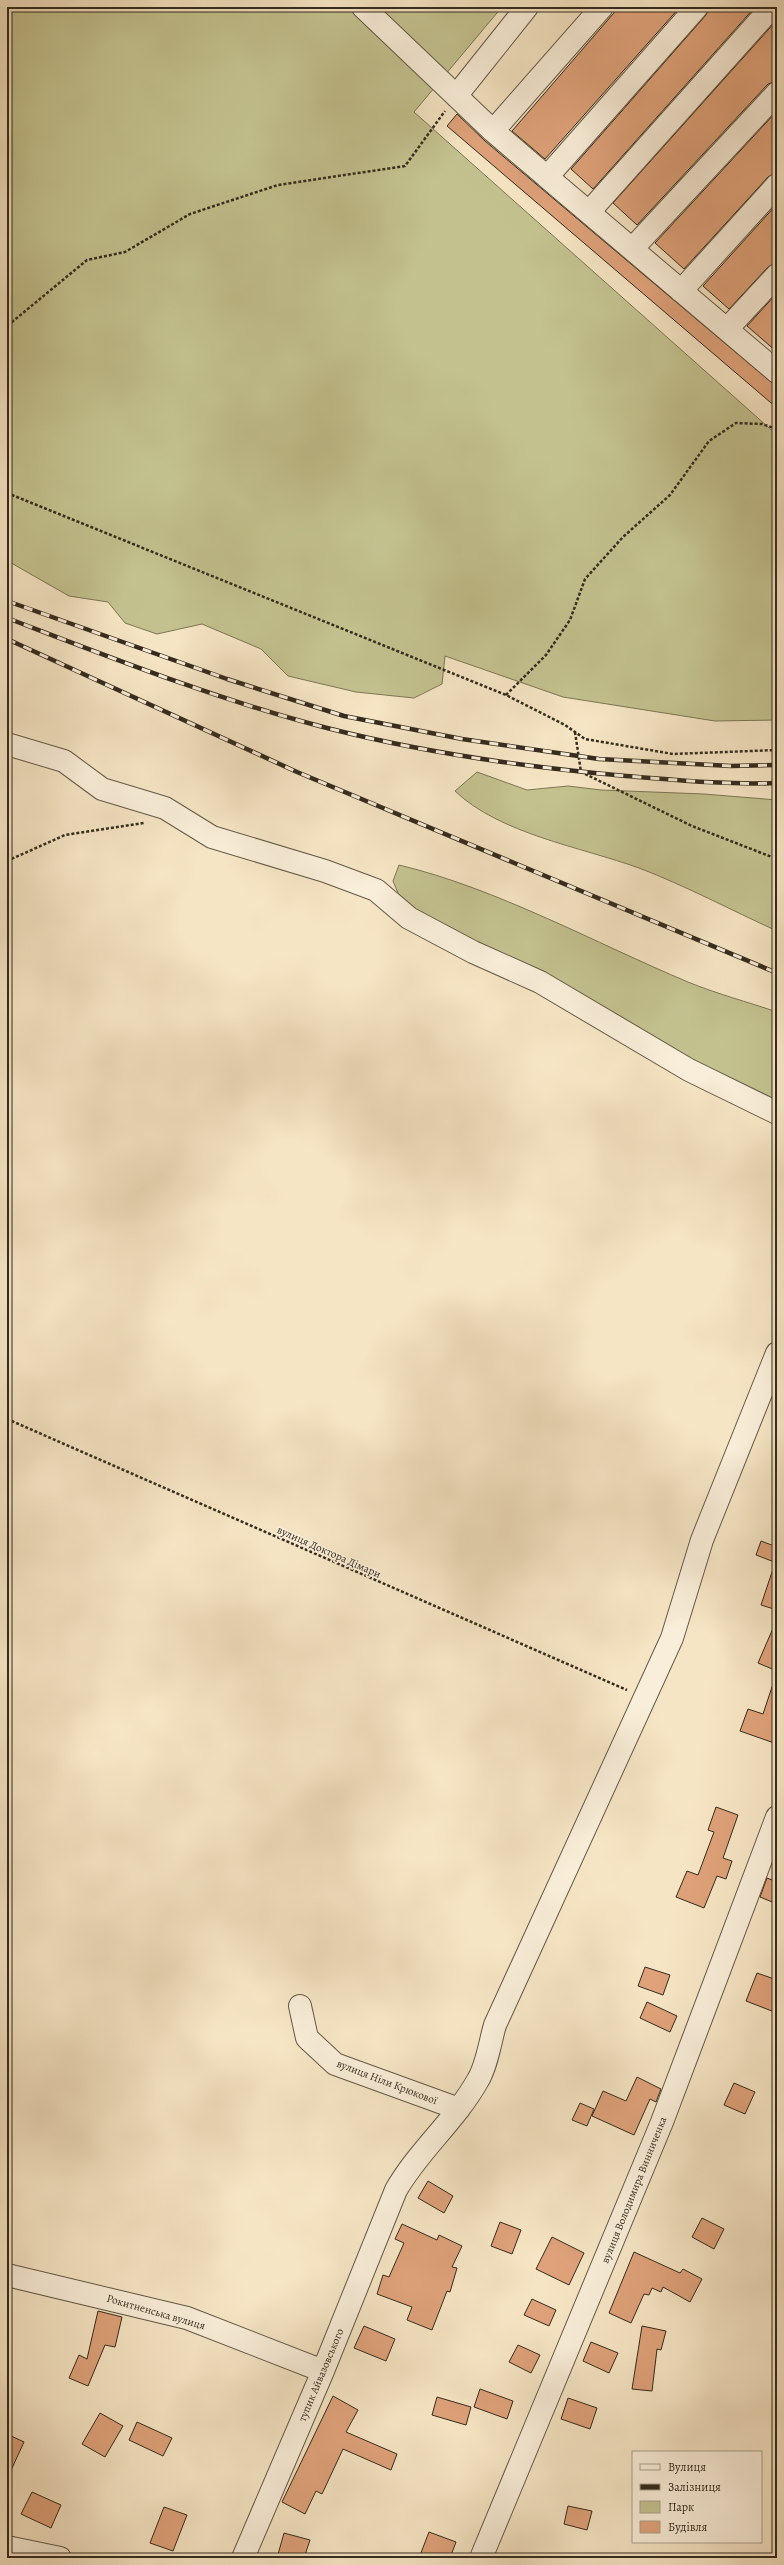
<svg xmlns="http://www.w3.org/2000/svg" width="784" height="2565" viewBox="0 0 784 2565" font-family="Alegreya,serif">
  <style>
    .green { fill: #c3c28f; stroke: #7c7656 }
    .building { fill: #dfa27a; stroke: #342b1e }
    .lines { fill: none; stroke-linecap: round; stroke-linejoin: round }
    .minor-casing { stroke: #645a48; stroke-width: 24 }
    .path { stroke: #342b1e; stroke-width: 2.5; stroke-dasharray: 3 2; stroke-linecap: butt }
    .minor { stroke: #f9eed9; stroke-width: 22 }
    .rail-casing { stroke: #342b1e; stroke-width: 4.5 }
    .rail { stroke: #f9eed9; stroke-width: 3; stroke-dasharray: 9; stroke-linecap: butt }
    .labels { text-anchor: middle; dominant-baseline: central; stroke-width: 3; stroke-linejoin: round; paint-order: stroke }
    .street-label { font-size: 11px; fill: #342b1e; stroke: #f9eed9 }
  </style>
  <rect width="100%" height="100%" fill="#f6e5c4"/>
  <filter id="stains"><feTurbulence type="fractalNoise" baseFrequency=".005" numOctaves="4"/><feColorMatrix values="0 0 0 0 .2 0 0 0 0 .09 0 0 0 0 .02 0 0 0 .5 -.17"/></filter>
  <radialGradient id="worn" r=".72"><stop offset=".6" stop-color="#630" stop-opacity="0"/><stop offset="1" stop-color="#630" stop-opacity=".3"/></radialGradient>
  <path class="green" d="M 7,7 L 502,7 L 414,112 L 777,435 L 777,720 L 715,721 L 563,697 L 445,656 L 442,684 L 414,698 L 356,692 L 288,676 L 261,649 L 202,624 L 157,634 L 125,623 L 108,602 L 69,596 L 13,564 L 7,558 Z
    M 477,772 L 527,790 L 568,786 L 601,790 L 704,794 L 777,800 L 777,931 C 731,910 686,886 639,868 C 581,847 500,834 455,791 Z
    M 399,865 C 496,888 595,943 688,982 C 717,994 748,1002 777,1012 L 777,1103 L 681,1058 L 403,905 L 393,881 Z"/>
  <path class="building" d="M 619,7 L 680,7 L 545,159 L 512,131 Z
    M 709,7 L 755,7 L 593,189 L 571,169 L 706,15 Z
    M 777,20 L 777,81 L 768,84 L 637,225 L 613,203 Z
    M 777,111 L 777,173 L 768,177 L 684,269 L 655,243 Z
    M 457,114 L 485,141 L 777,387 L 777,408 L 447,126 Z
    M 777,204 L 777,263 L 768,267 L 729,309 L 703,286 Z
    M 777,293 L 777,352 L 747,326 Z
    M 761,1541 L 777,1547 L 777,1563 L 756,1555 Z
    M 774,1566 L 777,1566 L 777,1610 L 761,1605 Z
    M 777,1619 L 777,1671 L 758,1663 Z
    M 774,1681 L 777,1681 L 777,1744 L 740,1731 L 748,1709 L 763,1714 Z
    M 716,1807 L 738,1815 L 723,1858 L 732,1861 L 726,1879 L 717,1876 L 704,1908 L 676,1897 L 687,1871 L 698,1875 L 714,1832 L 708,1830 Z
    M 767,1878 L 777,1882 L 777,1904 L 760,1897 Z
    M 645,1967 L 670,1975 L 663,1995 L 638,1986 Z
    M 757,1973 L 777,1980 L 777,2013 L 746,2001 Z
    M 647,2002 L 677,2016 L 670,2032 L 640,2018 Z
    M 637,2077 L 661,2089 L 656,2102 L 650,2099 L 634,2135 L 592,2116 L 603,2091 L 626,2101 Z
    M 734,2083 L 755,2092 L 745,2114 L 724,2105 Z
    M 580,2103 L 594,2109 L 587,2126 L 572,2120 Z
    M 428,2181 L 453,2196 L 444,2213 L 418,2198 Z
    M 702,2218 L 724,2229 L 714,2249 L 692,2237 Z
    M 500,2222 L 521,2230 L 512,2254 L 491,2246 Z
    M 402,2224 L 437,2240 L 439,2235 L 462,2246 L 452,2267 L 457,2268 L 450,2292 L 447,2291 L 432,2330 L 407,2320 L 412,2307 L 377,2294 L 383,2275 L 389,2277 L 404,2243 L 395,2239 Z
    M 552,2237 L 584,2253 L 569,2285 L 536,2269 Z
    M 634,2252 L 680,2273 L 683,2269 L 702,2279 L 690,2302 L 663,2287 L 661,2292 L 652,2288 L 649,2295 L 644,2294 L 631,2323 L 609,2313 Z
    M 532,2299 L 556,2310 L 549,2326 L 524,2315 Z
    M 98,2311 L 122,2317 L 115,2347 L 105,2345 L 88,2386 L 69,2378 L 79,2355 L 87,2359 Z
    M 364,2326 L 395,2339 L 386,2361 L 354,2348 Z
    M 642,2326 L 666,2331 L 661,2350 L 657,2349 L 652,2391 L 632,2389 Z
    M 591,2342 L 618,2353 L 609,2373 L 583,2361 Z
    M 518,2345 L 540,2355 L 531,2373 L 509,2362 Z
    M 480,2389 L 513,2401 L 507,2419 L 474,2407 Z
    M 333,2396 L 358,2410 L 346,2432 L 397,2454 L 391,2470 L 343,2449 L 322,2494 L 316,2491 L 305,2514 L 282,2502 Z
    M 437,2397 L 471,2407 L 466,2425 L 432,2415 Z
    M 568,2398 L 597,2408 L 590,2429 L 561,2419 Z
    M 100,2413 L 123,2426 L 105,2457 L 82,2444 Z
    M 137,2422 L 172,2438 L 163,2456 L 129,2440 Z
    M 7,2434 L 24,2442 L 7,2479 Z
    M 32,2492 L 61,2505 L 51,2528 L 21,2514 Z
    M 568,2506 L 592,2511 L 587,2530 L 564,2524 Z
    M 164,2507 L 187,2515 L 173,2551 L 150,2543 Z
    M 429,2532 L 456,2542 L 450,2558 L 419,2558 Z
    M 284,2533 L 310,2540 L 304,2558 L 277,2558 Z"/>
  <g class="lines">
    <defs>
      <path id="minor" d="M 363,7 L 493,131
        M 602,7 L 493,131 L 547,177 L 697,7
        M 456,96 L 527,7
        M 547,177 L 777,372
        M 589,212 L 772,7
        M 632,249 L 777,93
        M 681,291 L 777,185
        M 727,329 L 777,275
        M 7,744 L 64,761 L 102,789 L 165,808 L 212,837 L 325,871 L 376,890 L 409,918 L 473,952 L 540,982 L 689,1070 L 777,1113
        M 300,2006 L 307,2038 L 335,2064 L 459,2109
        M 7,2275 L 187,2318 L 323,2371
        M 7,2547 L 60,2558
        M 243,2558 L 323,2371 L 396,2190 C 419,2150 455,2121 478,2080 C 487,2065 490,2042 495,2025 L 672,1638 L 702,1540 L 777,1353
        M 481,2558 L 662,2122 L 777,1817"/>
    </defs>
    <use href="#minor" class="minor-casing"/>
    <path class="path" d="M 7,324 L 12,322 L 87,260 L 125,252 L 190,214 L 278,185 L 405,166 L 445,111
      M 7,493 L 506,695 L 565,725 L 585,739 L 673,754 L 777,750
      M 506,695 L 546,655 L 570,620 L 585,579 L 623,537 L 670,495 L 709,441 L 736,423 L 762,424 L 777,429
      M 575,732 L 581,772 L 692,826 L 777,859
      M 7,861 L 65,835 L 144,823
      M 7,1419 L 627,1690"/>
    <use href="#minor" class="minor"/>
    <defs>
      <path id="rail" d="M 7,601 L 227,679 L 344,716 L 462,739 L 599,759 L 731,766 L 777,765
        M 7,618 C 112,658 218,700 327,728 C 425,753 525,767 626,776 C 677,780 726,785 777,783
        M 7,639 L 297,772 L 777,973"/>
    </defs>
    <use href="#rail" class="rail-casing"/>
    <use href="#rail" class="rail"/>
  </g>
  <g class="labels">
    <g class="street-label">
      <text transform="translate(329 1552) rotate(24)">вулиця Доктора Дімари</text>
      <text transform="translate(387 2082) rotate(21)">вулиця Ніли Крюкової</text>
      <text transform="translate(634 2190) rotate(-68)">вулиця Володимира Винниченка</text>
      <text transform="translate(156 2312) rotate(16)">Рокитненська вулиця</text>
      <text transform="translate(321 2375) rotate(-67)">тупик Айвазовського</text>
    </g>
  </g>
  <rect width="784" height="2565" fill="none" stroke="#f6e5c4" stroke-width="24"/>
  <rect x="8" y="8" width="768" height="2549" fill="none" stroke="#342b1e" stroke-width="2"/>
  <rect x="12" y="12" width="760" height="2541" fill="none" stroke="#342b1e"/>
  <rect x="632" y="2451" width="130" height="92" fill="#f9eed9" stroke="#aaa08e"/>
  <rect x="640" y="2464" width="20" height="6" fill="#f9eed9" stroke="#aaa08e"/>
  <text x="668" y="2471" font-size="12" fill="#342b1e">Вулиця</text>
  <rect x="640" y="2484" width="20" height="6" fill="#342b1e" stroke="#aaa08e"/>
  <text x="668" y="2491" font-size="12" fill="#342b1e">Залізниця</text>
  <rect x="640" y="2501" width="20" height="12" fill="#c3c28f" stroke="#aaa08e"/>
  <text x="668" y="2511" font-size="12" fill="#342b1e">Парк</text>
  <rect x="640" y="2521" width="20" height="12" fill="#dfa27a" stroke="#aaa08e"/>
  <text x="668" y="2531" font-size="12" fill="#342b1e">Будівля</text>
  <rect width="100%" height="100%" filter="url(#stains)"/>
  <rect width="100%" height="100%" fill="url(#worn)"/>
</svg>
